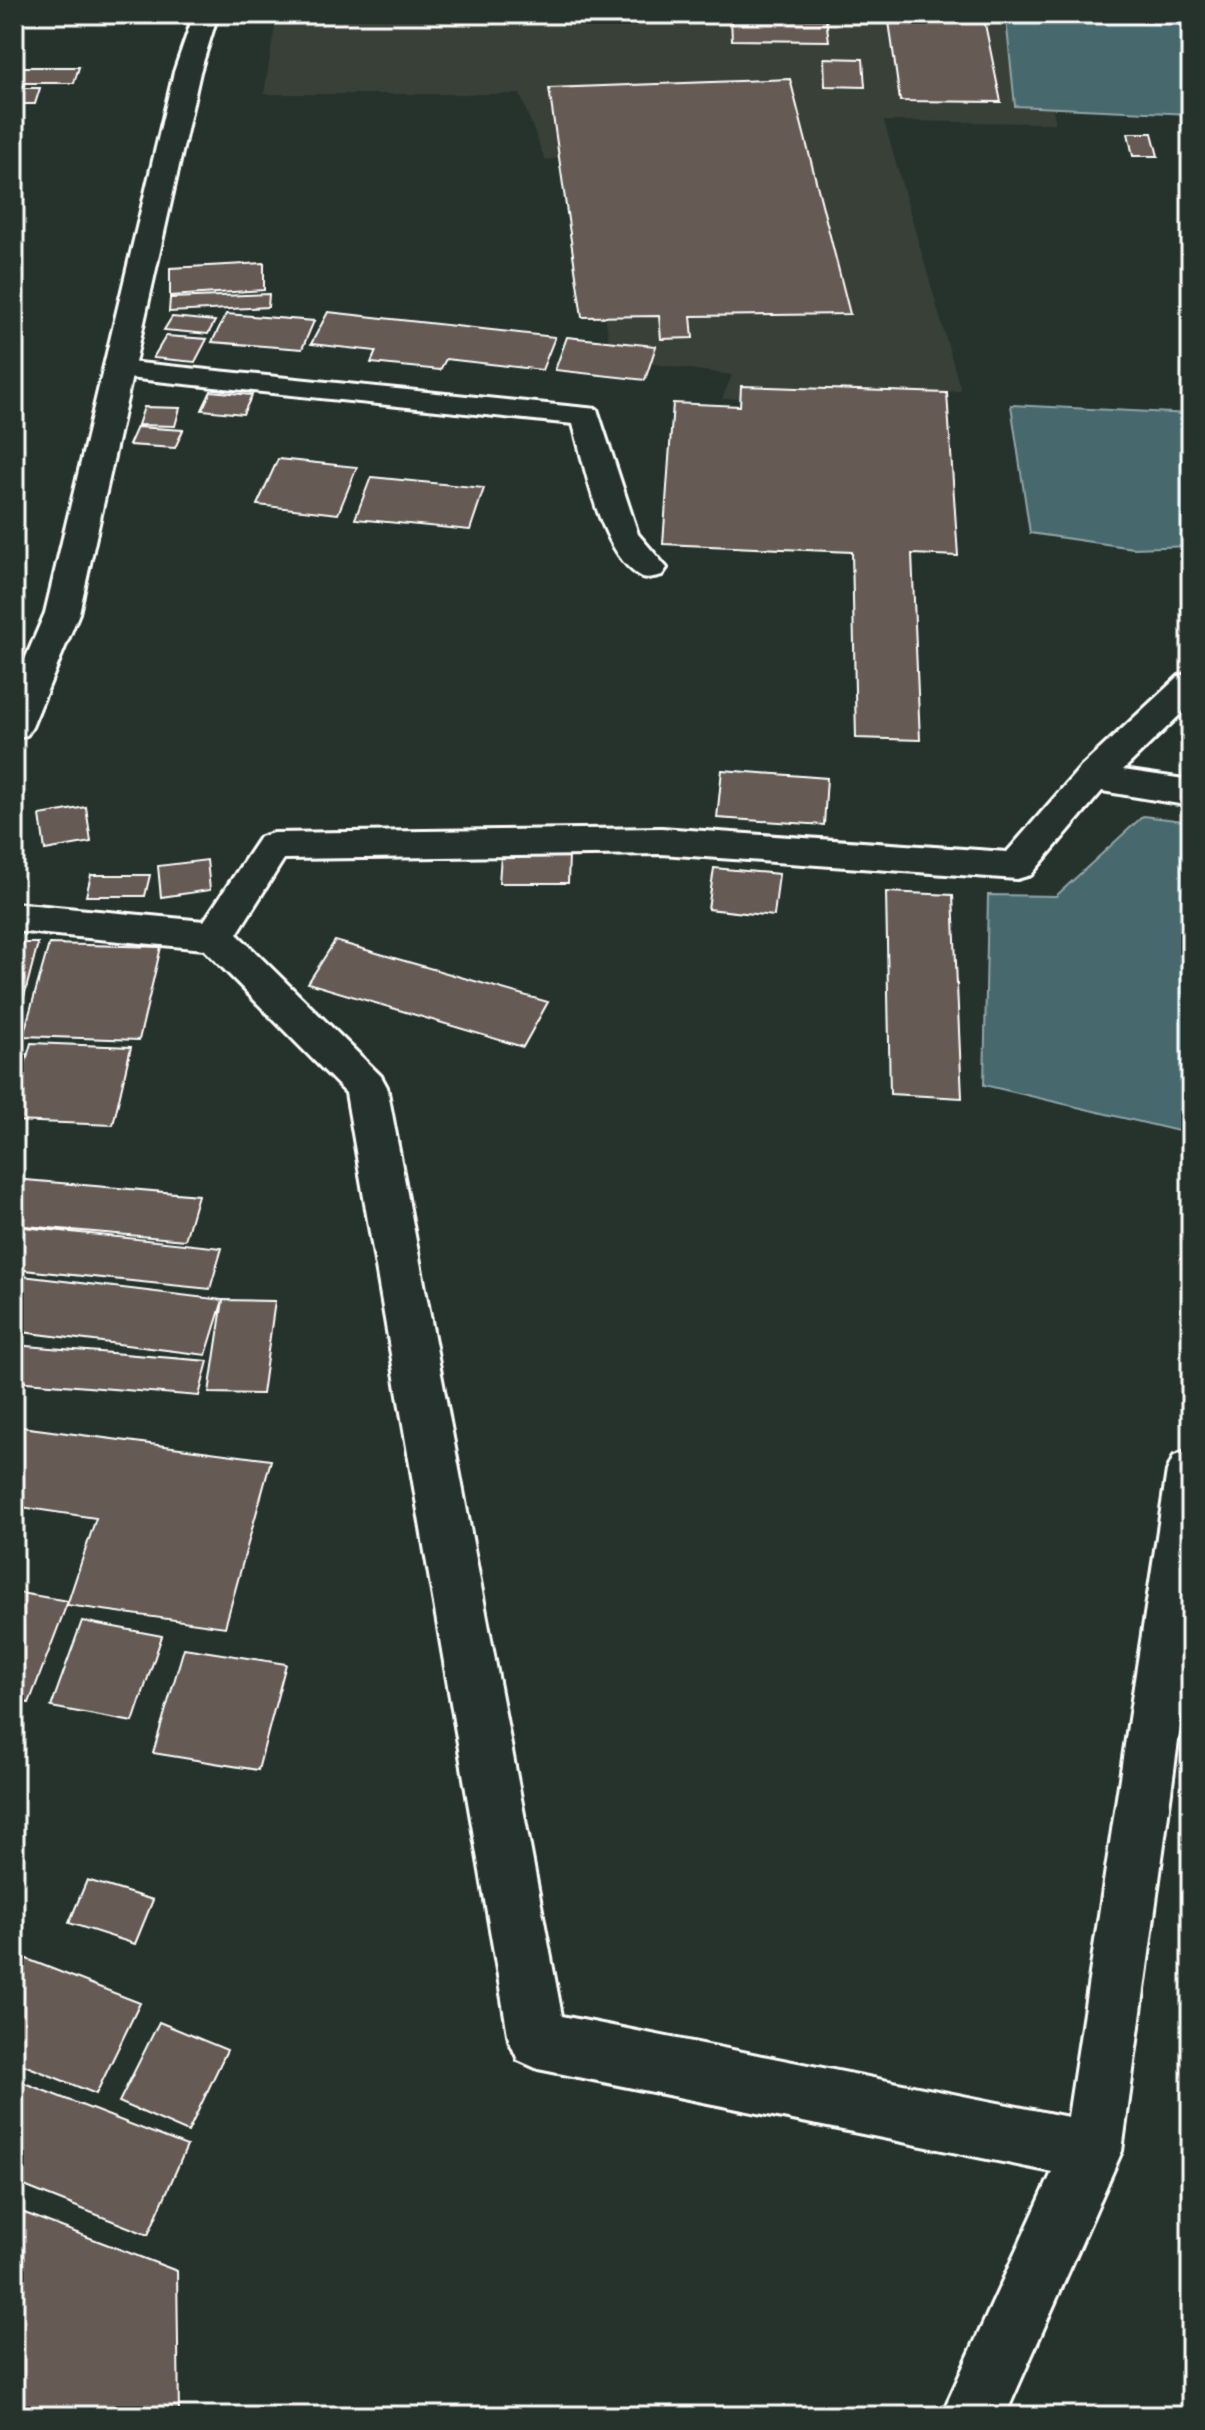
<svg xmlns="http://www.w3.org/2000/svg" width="1205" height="2430" viewBox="0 0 1205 2430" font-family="Itim,sans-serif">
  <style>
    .built { fill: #393f39 }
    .water { fill: #47696e; stroke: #91a5a8; stroke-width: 2 }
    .building { fill: #665a55; stroke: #fff; stroke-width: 2 }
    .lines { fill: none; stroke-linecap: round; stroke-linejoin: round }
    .minor-casing { stroke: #fff; stroke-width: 6 }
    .tertiary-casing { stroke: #fff; stroke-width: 6 }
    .minor { fill: #26332d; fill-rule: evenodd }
    .tertiary { fill: #26332d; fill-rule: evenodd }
  </style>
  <rect width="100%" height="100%" fill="#26332d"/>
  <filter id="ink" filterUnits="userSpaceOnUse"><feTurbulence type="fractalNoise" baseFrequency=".0125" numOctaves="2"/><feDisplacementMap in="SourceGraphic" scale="16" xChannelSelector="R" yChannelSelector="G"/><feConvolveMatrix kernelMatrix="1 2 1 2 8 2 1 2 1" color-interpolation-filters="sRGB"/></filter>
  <g filter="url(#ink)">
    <path class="built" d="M 277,14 L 1041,14 L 1055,123 L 884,121 L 961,391 L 722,399 L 732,375 L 611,358 L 584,155 L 545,160 L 520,94 L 264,94 Z"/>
    <path class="water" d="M 1006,18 L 1191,25 L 1191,114 L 1015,106 Z
      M 1011,405 L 1191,414 L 1191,546 L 1133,548 L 1030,533 Z
      M 1143,816 L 1191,822 L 1191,1134 L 984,1085 L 988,895 L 1056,896 Z"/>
    <path class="building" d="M 888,14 L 983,14 L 1001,102 L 900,101 Z
      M 731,18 L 826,19 L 829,41 L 732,40 Z
      M 824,58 L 863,59 L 865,87 L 825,86 Z
      M 14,67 L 79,67 L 74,83 L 14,83 Z
      M 790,79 L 850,314 L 691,316 L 693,338 L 661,339 L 659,316 L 582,317 L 549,88 Z
      M 14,88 L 40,88 L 35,104 L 14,104 Z
      M 1128,133 L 1152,133 L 1158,156 L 1133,156 Z
      M 264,263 L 264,290 L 170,296 L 170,268 Z
      M 269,294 L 268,307 L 169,312 L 170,298 Z
      M 328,312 L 555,337 L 542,370 L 446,359 L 440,370 L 371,363 L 376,351 L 311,344 Z
      M 226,314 L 314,321 L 302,349 L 212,342 Z
      M 172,317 L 215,321 L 208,334 L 164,330 Z
      M 166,336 L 207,339 L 195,362 L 153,358 Z
      M 567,337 L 656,346 L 645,380 L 555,370 Z
      M 741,386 L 947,393 L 958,556 L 912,554 L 920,740 L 856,738 L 852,552 L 663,544 L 673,403 L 740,406 Z
      M 211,391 L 252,395 L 243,414 L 202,410 Z
      M 144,407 L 180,408 L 175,426 L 138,425 Z
      M 137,427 L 183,430 L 175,448 L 129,445 Z
      M 278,459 L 357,467 L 338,514 L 257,505 Z
      M 371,477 L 484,488 L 470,530 L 355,519 Z
      M 722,770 L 827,778 L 824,825 L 717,818 Z
      M 86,807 L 91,842 L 45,850 L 40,815 Z
      M 501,855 L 569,855 L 568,883 L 499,883 Z
      M 207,860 L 210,890 L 161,897 L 158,866 Z
      M 714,868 L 779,874 L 774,916 L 708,909 Z
      M 91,875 L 150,875 L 145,896 L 86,896 Z
      M 886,892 L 953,895 L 962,1098 L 890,1094 Z
      M 335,941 L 548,1002 L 523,1047 L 308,983 Z
      M 14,943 L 38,943 L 14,1035 Z
      M 49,944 L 161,947 L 139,1040 L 23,1036 Z
      M 31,1043 L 131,1047 L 113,1125 L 14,1121 L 14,1103 Z
      M 14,1179 L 198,1195 L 185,1240 L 14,1225 Z
      M 14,1226 L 222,1248 L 210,1289 L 14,1269 Z
      M 14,1275 L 223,1300 L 206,1355 L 14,1331 Z
      M 223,1300 L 275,1301 L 262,1394 L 209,1393 Z
      M 14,1345 L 208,1361 L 199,1396 L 14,1381 Z
      M 14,1426 L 271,1460 L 225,1627 L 67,1605 L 96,1518 L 14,1506 Z
      M 14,1592 L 68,1601 L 29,1703 L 14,1700 Z
      M 82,1621 L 162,1636 L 133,1722 L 51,1707 Z
      M 184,1648 L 286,1664 L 258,1770 L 153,1753 Z
      M 87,1880 L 153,1900 L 135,1944 L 69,1923 Z
      M 14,1954 L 140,2003 L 96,2094 L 14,2061 Z
      M 159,2022 L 227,2050 L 188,2132 L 119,2102 Z
      M 14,2079 L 187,2146 L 148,2235 L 14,2182 Z
      M 14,2209 L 177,2271 L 179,2416 L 14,2416 Z"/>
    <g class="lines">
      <defs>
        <path id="minor" d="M 119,361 L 597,409 L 638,534 L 667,568 L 662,575 C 654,577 645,580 638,575 C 600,550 585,466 573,424 L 108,376 L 104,370 L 108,364 Z
          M 1191,673 L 1191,704 L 1123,770 L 1191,780 L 1191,806 L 1102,791 L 1031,875 L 1017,879 L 661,854 L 284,859 L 237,934 L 381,1076 L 387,1087 L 562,2016 L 1068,2117 L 1167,1471 L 1174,1456 L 1191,1450 L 1191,1646 L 1122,2151 L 1005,2416 L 941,2416 L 1052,2172 L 538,2069 L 518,2060 L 509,2040 L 346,1093 L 204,949 L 14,931 L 14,903 L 204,921 L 260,837 L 273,833 L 661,828 L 1007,852 L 1080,768 L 1179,676 Z"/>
        <path id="tertiary" d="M 194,14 L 218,14 L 200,72 L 79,613 L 32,727 L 27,735 L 14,739 L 14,685 L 45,613 L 174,72 Z"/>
      </defs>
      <use href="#minor" class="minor-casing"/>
      <use href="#tertiary" class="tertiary-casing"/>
      <use href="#minor" class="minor"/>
      <use href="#tertiary" class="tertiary"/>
    </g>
  </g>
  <rect width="1205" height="2430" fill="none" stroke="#26332d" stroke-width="48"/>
  <rect x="24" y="24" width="1157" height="2382" fill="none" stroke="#fff" stroke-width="3" filter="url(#ink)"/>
</svg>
